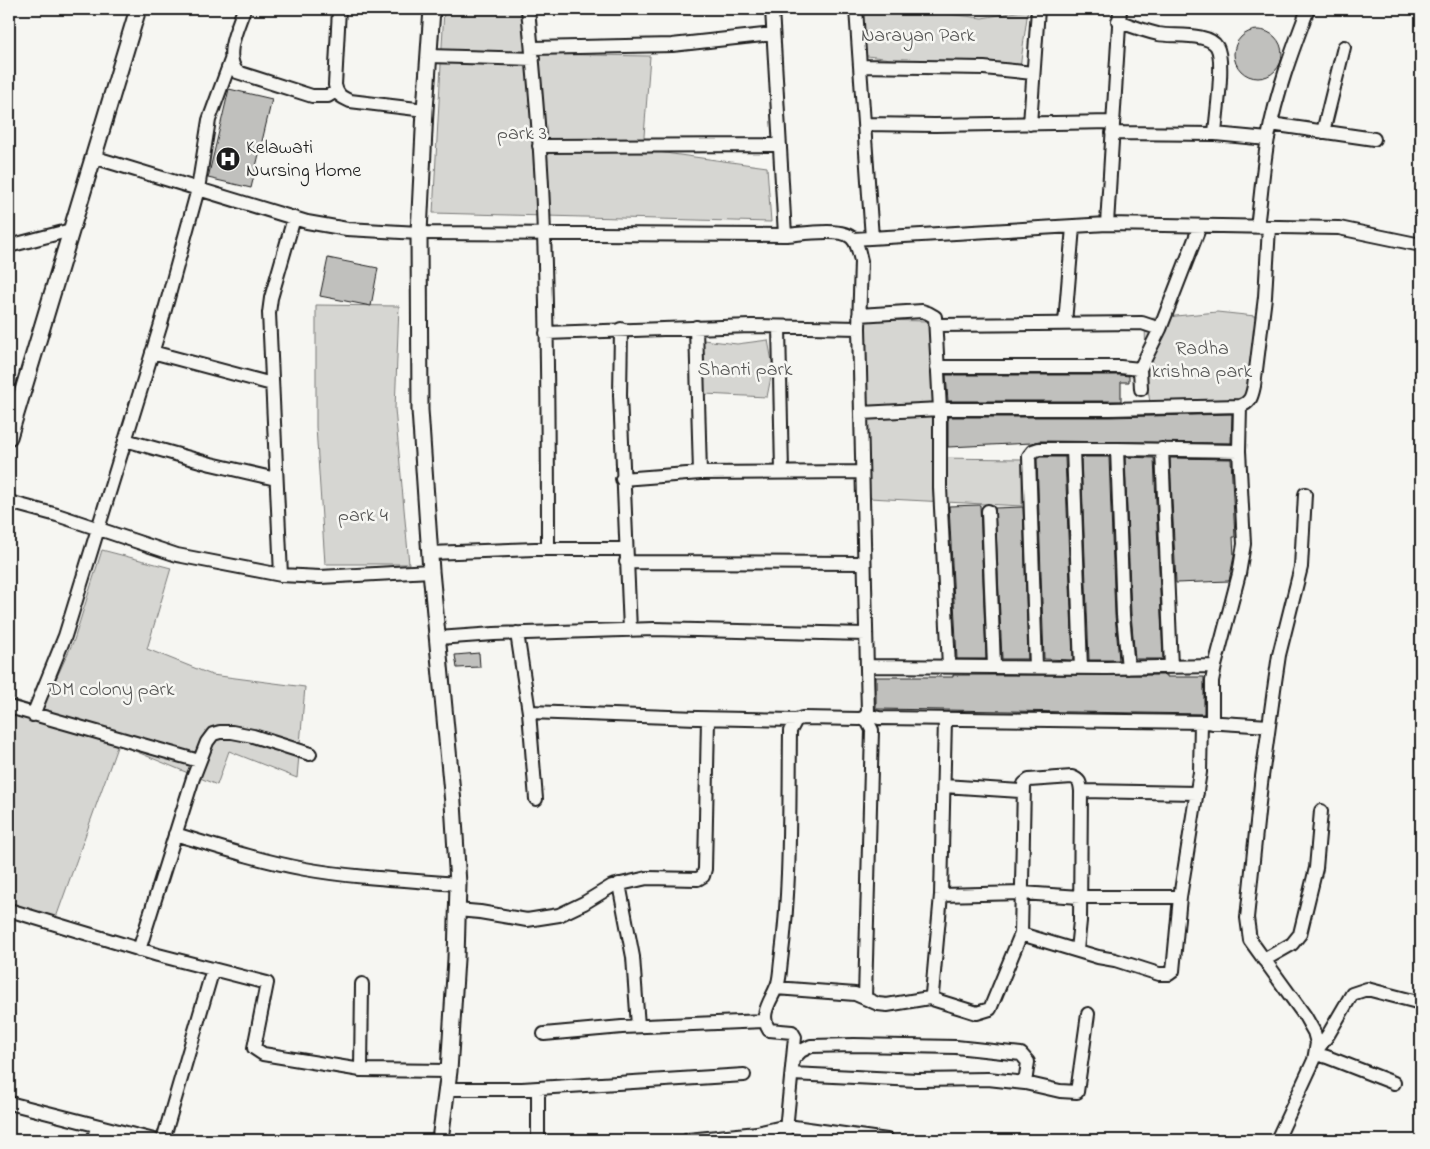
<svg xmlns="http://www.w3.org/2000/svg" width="1430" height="1149" viewBox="0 0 1430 1149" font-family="'Indie Flower',sans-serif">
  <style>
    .green { fill: #d6d6d2; stroke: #797977 }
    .building { fill: #c0c0bd; stroke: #1c1c1c }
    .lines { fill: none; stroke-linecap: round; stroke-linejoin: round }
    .minor-casing { stroke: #1c1c1c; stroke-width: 16 }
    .tertiary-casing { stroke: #1c1c1c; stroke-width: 19 }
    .minor { stroke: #f6f6f2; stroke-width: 12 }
    .tertiary { stroke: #f6f6f2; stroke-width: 15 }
    .labels { text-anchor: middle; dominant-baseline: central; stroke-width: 5; stroke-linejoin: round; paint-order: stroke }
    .park-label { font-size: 20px; fill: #545453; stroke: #f6f6f2 }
    .poi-label { font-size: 20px; fill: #1c1c1c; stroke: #f6f6f2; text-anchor: start }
  </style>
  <rect width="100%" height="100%" fill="#f6f6f2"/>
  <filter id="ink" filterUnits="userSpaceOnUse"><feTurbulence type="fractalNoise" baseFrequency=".02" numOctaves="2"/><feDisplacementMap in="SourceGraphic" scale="10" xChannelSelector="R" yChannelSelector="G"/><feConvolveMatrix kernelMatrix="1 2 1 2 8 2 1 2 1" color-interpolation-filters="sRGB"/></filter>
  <g filter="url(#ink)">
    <path class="green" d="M 444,9 L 530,9 L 536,54 L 650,56 L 643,150 L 767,167 L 771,222 L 433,213 Z
      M 859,9 L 906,9 L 982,18 L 1028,10 L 1020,68 L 931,64 L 859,55 Z
      M 316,305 L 399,306 L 395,409 L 409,564 L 325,564 L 316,427 Z
      M 1217,312 L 1255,316 L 1260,351 L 1251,387 L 1240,406 L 1150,403 L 1146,375 L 1145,319 Z
      M 866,320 L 932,321 L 935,458 L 1022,459 L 1022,506 L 869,498 Z
      M 703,340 L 737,344 L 768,340 L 773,367 L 767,397 L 704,394 Z
      M 102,550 L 171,568 L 147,649 L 212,675 L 305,687 L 297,778 L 229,751 L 217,785 L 118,744 L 53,926 L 9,912 L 9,698 L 42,709 L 74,640 Z"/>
    <path class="building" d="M1234 54a24 24 0 1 1 48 0a24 24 0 1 1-48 0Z
      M 229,89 L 272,99 L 251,188 L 208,178 Z
      M 328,258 L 378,268 L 371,306 L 320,296 Z
      M 946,375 L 1120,375 L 1129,376 L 1129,382 L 1121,382 L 1121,401 L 948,401 Z
      M 1232,414 L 1231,443 L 1039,441 L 1032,443 L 948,447 L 948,417 L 1110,417 Z
      M 1040,457 L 1065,457 L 1073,660 L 1044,659 L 1037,459 Z
      M 1081,457 L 1109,457 L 1115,615 L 1119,660 L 1089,660 Z
      M 1125,457 L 1154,458 L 1163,659 L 1135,659 L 1131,614 Z
      M 1170,458 L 1231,459 L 1235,537 L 1233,537 L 1234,556 L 1229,581 L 1176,583 Z
      M 980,505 L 986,659 L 957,659 L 949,506 Z
      M 1023,507 L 1028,659 L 1002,659 L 995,508 Z
      M 479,653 L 480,667 L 457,668 L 455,655 Z
      M 953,675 L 1167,675 L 1167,677 L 1204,677 L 1204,714 L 876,709 L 876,677 L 953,677 Z"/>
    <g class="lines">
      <defs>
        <path id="minor" d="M 244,9 C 238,27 223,55 237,72 L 312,96 L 328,96 L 336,91
          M 339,9 L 335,85 C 337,95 341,97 350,101 L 425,110
          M 528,9 C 535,84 542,159 544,235 C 548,339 548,444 548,549
          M 772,9 L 785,235
          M 856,9 L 872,238
          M 1118,21 C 1131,26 1145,31 1158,34 C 1173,37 1209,32 1217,47 C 1225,61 1216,116 1215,134
          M 532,48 L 672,45 L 773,34
          M 429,56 L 533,59
          M 860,66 L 984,68 L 1033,73
          M 864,124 L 935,125 L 1113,122
          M 1030,124 L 1038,9
          M 1271,124 L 1374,139
          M 1323,132 L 1344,47
          M 1112,133 L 1215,134 L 1268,139
          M 539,146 L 780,145
          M 93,157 L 307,222 L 347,229 L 419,233 L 785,235 C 801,234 842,227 852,238 C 858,244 859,253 861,261 L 859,328 L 868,712 L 865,717
          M 1107,224 L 1120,9
          M 1257,227 C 1261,197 1263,167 1268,138 C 1276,94 1292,51 1308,9
          M 853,239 L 1107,224 L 1339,228 L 1421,245
          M 9,246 L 71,230
          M 859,315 L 922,311 L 928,313 L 935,317 L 940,409 L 940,488 L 949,666
          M 1065,323 L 1073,227
          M 936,325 L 1142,323 L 1160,329
          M 696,327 L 700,473
          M 779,327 L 782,472
          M 621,329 L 620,395 L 630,630
          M 546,333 L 751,326 L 859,328
          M 152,352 L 272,384
          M 937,367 L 1120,367 L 1140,369
          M 1141,389 L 1140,369 L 1160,329 L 1200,226
          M 861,413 L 940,409 L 1110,409 L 1240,406
          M 125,440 L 211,464 L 276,479
          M 1073,449 L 1081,668
          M 1117,449 L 1239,451
          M 1162,449 L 1171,667
          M 622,479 L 700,473 L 862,472
          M 9,502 L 57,515 L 177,555 L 281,575 L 320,577 L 431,571
          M 988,511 L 994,666
          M 430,553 L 535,549 L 626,549
          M 626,562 L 864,563
          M 281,575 L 269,313 L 271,298 L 294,218
          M 517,633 L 529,712 L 536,799
          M 438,638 L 494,634 L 654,629 L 866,634
          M 867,666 L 1106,668 L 1215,666
          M 1036,667 L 1029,456 L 1033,451 L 1039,449 L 1117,449 L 1123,615 L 1128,668
          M 9,707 L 199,761
          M 529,712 L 697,718 L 796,720 L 802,718 L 860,719 L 865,717
          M 33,715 L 65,636 L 161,324 L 198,189 L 209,120 L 231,60
          M 867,715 L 879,718 L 1205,722 L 1269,726
          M 865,717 L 872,730 L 865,998
          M 1212,723 L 1212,681 L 1215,666 L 1239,574 L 1244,544 L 1239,451 L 1240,406 C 1251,403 1252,395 1254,386 L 1265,297 L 1269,227
          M 944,786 L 1020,791 L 1023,789
          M 1081,791 L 1197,793
          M 175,834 C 218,847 261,861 305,869 C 355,878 407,880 458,884
          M 619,884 L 633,957 L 638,1026
          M 941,895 L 1022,893 L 1080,897 L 1180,897
          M 9,910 L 158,955 L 267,983 L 254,1048 L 263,1054 L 361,1070 L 449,1071
          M 457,910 L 480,912 L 527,920 L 559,915 L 584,903 L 612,886 L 647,878 L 698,879 L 703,876 L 705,869 L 708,719
          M 1021,934 L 1024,784 L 1029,780 L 1072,777 C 1080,780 1080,783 1081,791 L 1080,921 L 1077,950
          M 139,950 L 193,778 L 207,742 L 213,734 L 220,732 L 232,732 L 253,736 L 310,754
          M 1264,960 L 1292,944 L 1300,934 L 1316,868 L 1321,811
          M 776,988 L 855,994 L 878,1004 L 887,1005 L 929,998 L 932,994 L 941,895 L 945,719
          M 929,998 L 977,1013 L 990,1009 L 1021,934 L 1098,957 L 1115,960 L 1159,974 L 1169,974 L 1173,971 L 1180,897 L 1200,772 L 1201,722
          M 544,1034 L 622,1027 L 764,1021 L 765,1019
          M 1317,1050 L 1328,1035 L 1352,994 L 1367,989 L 1421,1003
          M 1316,1054 L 1327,1057 L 1394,1083
          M 794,1058 L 801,1051 L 811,1046 L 854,1045 L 956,1047 L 1021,1054 L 1028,1062 L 1025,1083
          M 361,1070 L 362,984
          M 792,1074 L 917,1080 L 988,1079 L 1025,1083 L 1060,1091 L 1077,1092 L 1088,1014
          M 447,1089 L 522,1089 L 744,1075
          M 9,1103 L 154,1140
          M 93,1140 L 98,1126
          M 163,1140 L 213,969
          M 538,1140 L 538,1088
          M 688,1140 L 757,1133 L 787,1126 L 887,1140
          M 785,1140 L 795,1037 L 792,1032 L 769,1030 C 758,1013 773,999 778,983 C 780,976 780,968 781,961 C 791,885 789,807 790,731 L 796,720
          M 1277,1140 L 1314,1060 L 1317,1043 L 1314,1032 L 1305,1016 L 1250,940 L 1247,918 L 1261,784 L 1275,682 L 1279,655 L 1301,567 L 1305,494"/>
        <path id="tertiary" d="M 432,9 L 425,110 L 419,233 L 420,410 L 431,571 L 453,803 L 458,884 L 456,959 L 449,1071 L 440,1140
          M 9,437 L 138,9"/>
      </defs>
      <use href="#minor" class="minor-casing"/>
      <use href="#tertiary" class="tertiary-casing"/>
      <use href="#minor" class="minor"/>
      <use href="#tertiary" class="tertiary"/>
    </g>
  </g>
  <defs>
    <symbol id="hospital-disc" viewBox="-11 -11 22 22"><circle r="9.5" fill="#1c1c1c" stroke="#f6f6f2"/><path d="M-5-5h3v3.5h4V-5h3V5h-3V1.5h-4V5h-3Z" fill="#fff"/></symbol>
  </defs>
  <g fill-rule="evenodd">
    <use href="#hospital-disc" x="214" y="145" width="28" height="28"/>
  </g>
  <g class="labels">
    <g class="park-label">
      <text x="918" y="36">Narayan Park</text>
      <text x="522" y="134">park 3</text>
      <text x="1202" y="349">Radha<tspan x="1202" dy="23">krishna park</tspan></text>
      <text x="745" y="370">Shanti park</text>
      <text x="363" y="516">park 4</text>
      <text x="111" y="690">DM colony park</text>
    </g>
    <g class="poi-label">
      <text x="246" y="148">Kelawati<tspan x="246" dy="23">Nursing Home</tspan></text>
    </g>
  </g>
  <rect width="1430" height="1149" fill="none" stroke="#f6f6f2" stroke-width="30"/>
  <rect x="15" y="15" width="1400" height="1119" fill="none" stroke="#1c1c1c" stroke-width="2" filter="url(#ink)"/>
</svg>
